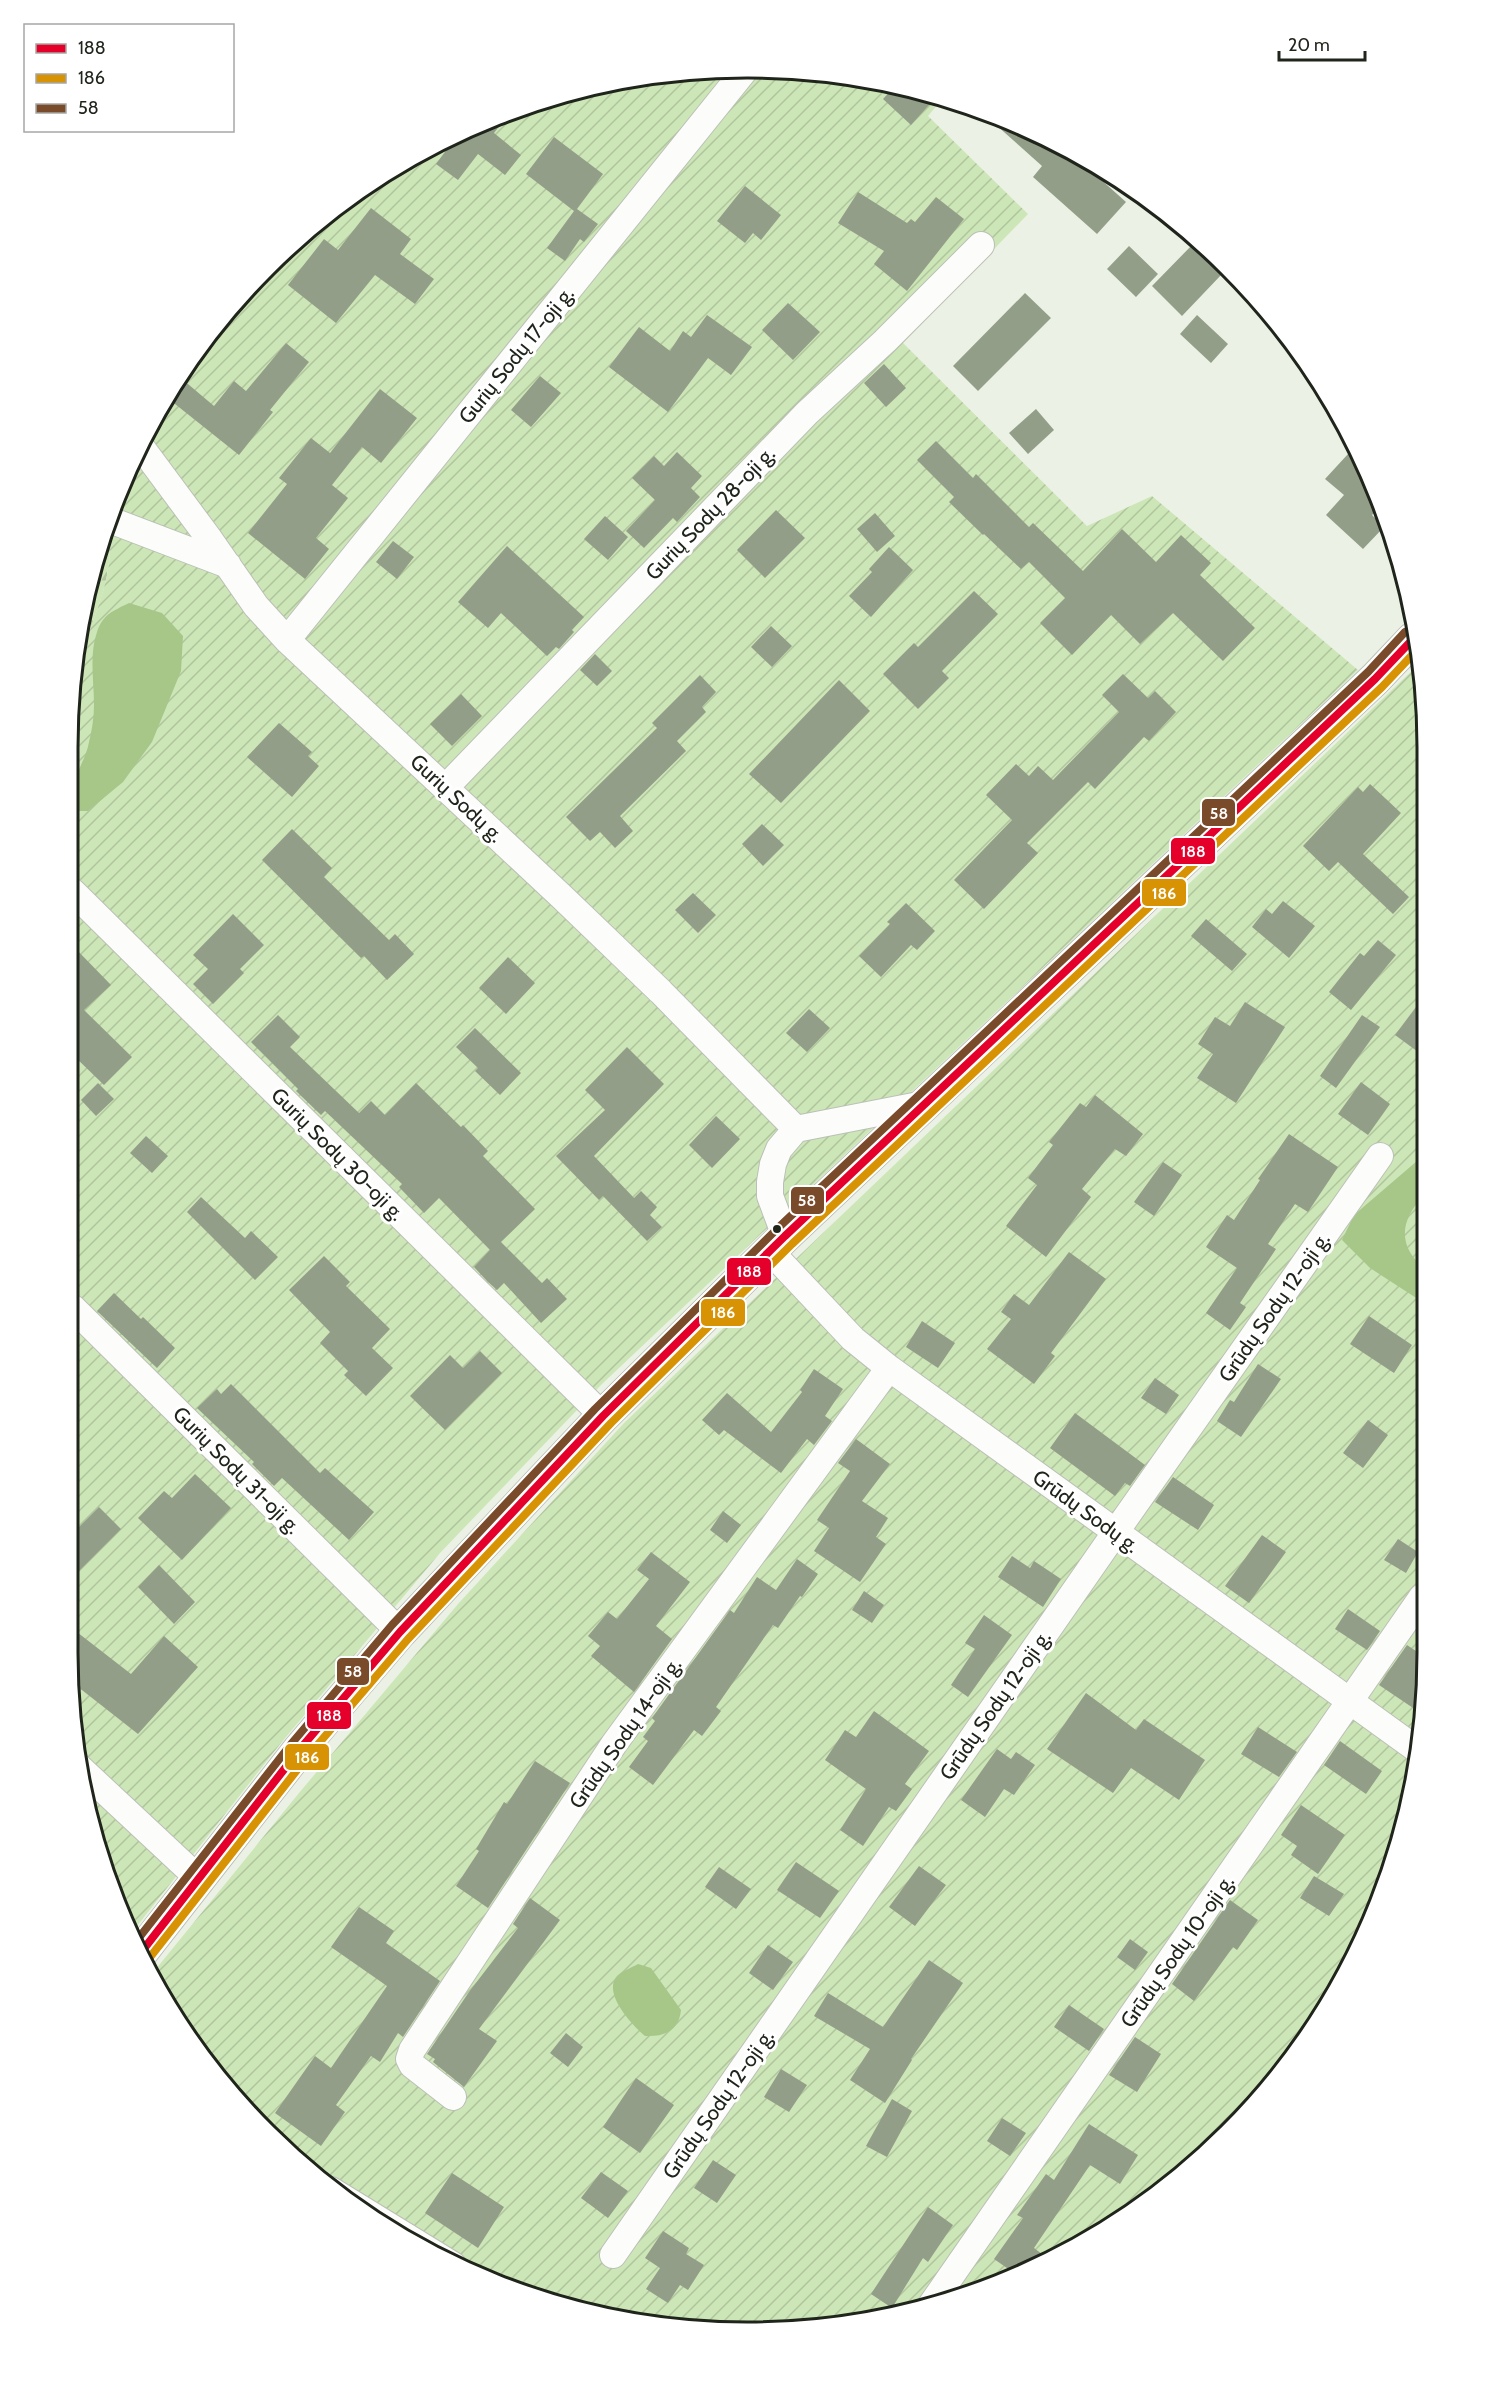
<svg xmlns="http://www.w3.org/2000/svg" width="1495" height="2400" viewBox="0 0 1495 2400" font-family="Cabin,sans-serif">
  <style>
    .forest { fill: url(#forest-firs) }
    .garden { fill: url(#garden-furrows) }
    .water { fill: #a6c788 }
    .building { fill: #939e88 }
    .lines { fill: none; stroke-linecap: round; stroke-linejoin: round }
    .minor-casing { stroke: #bbc0b6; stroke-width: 28 }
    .primary-casing { stroke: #bbc0b6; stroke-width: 35 }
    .minor { stroke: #fcfdfb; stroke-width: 26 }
    .primary { stroke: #fcfdfb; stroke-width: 33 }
    .bus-1-casing { stroke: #fff; stroke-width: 12 }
    .bus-2-casing { stroke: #fff; stroke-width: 12 }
    .bus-3-casing { stroke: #fff; stroke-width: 12 }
    .bus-1 { stroke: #e4002b; stroke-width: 8 }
    .bus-2 { stroke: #d79304; stroke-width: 8 }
    .bus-3 { stroke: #7a4b2a; stroke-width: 8 }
    .bus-dot { fill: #20251c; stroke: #fff; stroke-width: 2 }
    .labels { text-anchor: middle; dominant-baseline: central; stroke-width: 6; stroke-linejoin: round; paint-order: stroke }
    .street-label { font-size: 21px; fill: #20251c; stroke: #fff }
    .rim { fill: none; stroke: #20251c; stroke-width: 3 }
    .line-badge { stroke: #fff; stroke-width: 2 }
    .badge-label { font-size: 16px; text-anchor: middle; font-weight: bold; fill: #fff }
  </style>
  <defs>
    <pattern id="forest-firs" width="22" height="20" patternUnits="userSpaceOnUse" patternTransform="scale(1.5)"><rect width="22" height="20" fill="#cde6b7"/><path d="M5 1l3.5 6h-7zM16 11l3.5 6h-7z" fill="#b0c59d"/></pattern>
    <pattern id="garden-furrows" width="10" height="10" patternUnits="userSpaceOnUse" patternTransform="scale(1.5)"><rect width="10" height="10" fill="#cde6b7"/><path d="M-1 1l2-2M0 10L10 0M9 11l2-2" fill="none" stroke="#b0c59d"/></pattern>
  </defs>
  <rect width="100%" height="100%" fill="#ebf2e5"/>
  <path class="forest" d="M 106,537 C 121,564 84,643 73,672 L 73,659 Z"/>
  <path class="garden" d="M 792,69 L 923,91 L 943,98 L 928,116 L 1028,214 L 903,343 L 1087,526 L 1152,496 L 1358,670 L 601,1385 L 440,1553 L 281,1743 L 130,1935 L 103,1871 L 73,1742 L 73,672 C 84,643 121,564 106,537 L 119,488 L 208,334 L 299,236 L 407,159 L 529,104 L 658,73 Z
    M 1418,665 L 1426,703 L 1422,1741 L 1376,1912 L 1287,2066 L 1161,2192 L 1049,2262 L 966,2297 L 837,2327 L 747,2332 L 615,2319 L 529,2297 L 486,2279 L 298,2156 L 208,2066 L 151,1975 L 299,1793 L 458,1604 L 624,1423 Z"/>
  <path class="water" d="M 129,603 L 162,613 L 183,636 L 181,671 L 152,742 L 123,782 L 88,811 L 79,811 C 63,785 85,766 89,742 C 92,730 94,717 94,705 C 94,681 89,655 97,632 C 103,614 113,611 129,603 Z
    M 1424,1155 L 1424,1196 C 1400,1219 1397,1246 1424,1268 L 1424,1303 L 1370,1268 L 1342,1240 L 1354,1215 Z
    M 638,1964 L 651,1968 L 681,2010 C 679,2031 664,2037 645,2036 C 632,2025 602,1993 617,1976 C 622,1971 631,1968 638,1964 Z"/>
  <path class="building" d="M 895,86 L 923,91 L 937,96 L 911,125 L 883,99 Z
    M 510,112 L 494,133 L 521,155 L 505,175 L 478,154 L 458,180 L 436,164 L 456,137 Z
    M 987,115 L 1048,137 L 1069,151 L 1126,202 L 1097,234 L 1033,177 L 1042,166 L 986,116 Z
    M 554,137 L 603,174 L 577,209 L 598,224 L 584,242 L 580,239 L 565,261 L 547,248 L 574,211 L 526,174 Z
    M 745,186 L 781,215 L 761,240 L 753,233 L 745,243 L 717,221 Z
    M 858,192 L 907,223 L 911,219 L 915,222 L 936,197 L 964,219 L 907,291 L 874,264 L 884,251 L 838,223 Z
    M 371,208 L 411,239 L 400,254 L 434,279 L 415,304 L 375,275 L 336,323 L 288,285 L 324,239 L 338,250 Z
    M 1193,244 L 1223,273 L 1182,316 L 1152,286 Z
    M 1129,246 L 1158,274 L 1136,297 L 1107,269 Z
    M 1025,293 L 1051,318 L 978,391 L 953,366 Z
    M 788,303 L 820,332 L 793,360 L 762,330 Z
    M 707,315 L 752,347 L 731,375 L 708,358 L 668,412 L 609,367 L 639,327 L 670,351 L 683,331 L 691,337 Z
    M 1197,315 L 1228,344 L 1211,363 L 1180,334 Z
    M 286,343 L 309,362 L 270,410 L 273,412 L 239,455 L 170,400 L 182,379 L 214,406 L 234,381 L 246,391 Z
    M 884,364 L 906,388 L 886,407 L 864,383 Z
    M 540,376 L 561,393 L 531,427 L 511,410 Z
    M 380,389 L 417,418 L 381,463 L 362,447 L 332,485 L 348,498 L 316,538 L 329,549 L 305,579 L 248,533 L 287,484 L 279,478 L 311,438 L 330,453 Z
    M 1036,409 L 1054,430 L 1028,454 L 1009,433 Z
    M 936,441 L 973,478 L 976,474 L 1029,527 L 1033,523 L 1083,571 L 1122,529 L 1156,562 L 1181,535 L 1211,563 L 1200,575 L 1255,628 L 1223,661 L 1173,613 L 1140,644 L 1111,615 L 1072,655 L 1040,623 L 1065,598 L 1029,562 L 1021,569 L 984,534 L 983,535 L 949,502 L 954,497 L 917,460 Z
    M 677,452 L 702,476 L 691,488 L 700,497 L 677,522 L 673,518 L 644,548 L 626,531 L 655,500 L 632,478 L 654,456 L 664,466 Z
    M 1348,454 L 1364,470 L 1381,506 L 1372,515 L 1384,527 L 1363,549 L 1326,515 L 1344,495 L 1325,479 Z
    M 776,510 L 805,538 L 765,578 L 737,550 Z
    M 875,513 L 895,536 L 877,552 L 857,529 Z
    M 605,516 L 628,537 L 608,560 L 584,539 Z
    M 393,541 L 414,557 L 397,579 L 376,562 Z
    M 507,546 L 584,617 L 572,630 L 574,632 L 559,649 L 556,647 L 547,656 L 501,613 L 488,628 L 458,602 Z
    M 889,547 L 913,570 L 871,617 L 849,596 L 872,572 L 869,569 Z
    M 974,591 L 998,614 L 942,671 L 949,678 L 918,709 L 883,674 L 914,643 L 918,647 Z
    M 771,626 L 792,646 L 772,667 L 751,647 Z
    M 595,654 L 612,671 L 597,686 L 580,670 Z
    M 1123,674 L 1148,698 L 1155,691 L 1176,712 L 1149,741 L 1144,737 L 1095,789 L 1088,782 L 1027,843 L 1038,853 L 984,909 L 954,880 L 1012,820 L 986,795 L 1016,764 L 1029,776 L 1038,766 L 1053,780 L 1119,712 L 1102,695 Z
    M 700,675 L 716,692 L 702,707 L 706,712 L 677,741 L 686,751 L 620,816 L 633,831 L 615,848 L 600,832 L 590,841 L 566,817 L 657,728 L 652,723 Z
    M 839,680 L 870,711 L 781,803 L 749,774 Z
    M 461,694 L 482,716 L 452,746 L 430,724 Z
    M 279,723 L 312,752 L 308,756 L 319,766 L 292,797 L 247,757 Z
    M 1370,784 L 1401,813 L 1363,854 L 1409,897 L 1393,914 L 1338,862 L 1329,871 L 1303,846 L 1358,787 L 1363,792 Z
    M 762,824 L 784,845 L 763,866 L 742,844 Z
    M 292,829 L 332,868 L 324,877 L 389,940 L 395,934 L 414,954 L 387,980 L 364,956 L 361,958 L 262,860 Z
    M 693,893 L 716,915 L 698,933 L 675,910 Z
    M 1283,901 L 1315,926 L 1289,958 L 1252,927 L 1266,909 L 1272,914 Z
    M 906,903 L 935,931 L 917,950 L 911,945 L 881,977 L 859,956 L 890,924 L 887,922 Z
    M 233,914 L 264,945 L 240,969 L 244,973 L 213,1004 L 193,984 L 208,969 L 193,955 Z
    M 1206,919 L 1247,954 L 1232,971 L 1191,936 Z
    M 1378,940 L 1396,955 L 1351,1010 L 1329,992 L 1360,953 L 1364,956 Z
    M 73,946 L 111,985 L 84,1010 L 132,1057 L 104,1085 L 73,1055 Z
    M 508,957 L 535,983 L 506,1014 L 479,988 Z
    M 1425,995 L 1425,1057 L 1395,1035 Z
    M 1245,1002 L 1285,1027 L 1236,1103 L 1197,1078 L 1213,1054 L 1198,1044 L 1215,1017 L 1230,1026 Z
    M 809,1009 L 830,1028 L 807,1052 L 786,1033 Z
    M 278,1015 L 300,1037 L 290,1047 L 359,1113 L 371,1101 L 385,1115 L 416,1083 L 461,1127 L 463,1125 L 488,1151 L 483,1156 L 535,1209 L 501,1242 L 542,1283 L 547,1278 L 567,1299 L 541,1323 L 504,1283 L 497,1290 L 487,1281 L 474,1267 L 490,1250 L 439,1198 L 424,1213 L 399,1187 L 402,1184 L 325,1111 L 321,1115 L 296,1091 L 298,1089 L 251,1042 Z
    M 1362,1015 L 1380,1027 L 1336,1088 L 1320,1076 Z
    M 475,1028 L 521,1073 L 500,1095 L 475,1071 L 478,1068 L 456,1047 Z
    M 627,1047 L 664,1084 L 594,1156 L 634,1198 L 641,1191 L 657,1207 L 650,1215 L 662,1227 L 647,1241 L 603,1196 L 599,1200 L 556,1156 L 605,1110 L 585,1090 Z
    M 1361,1082 L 1390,1104 L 1368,1135 L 1338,1114 Z
    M 98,1083 L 114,1099 L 96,1116 L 81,1100 Z
    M 1095,1095 L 1143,1134 L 1126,1156 L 1115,1149 L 1082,1189 L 1091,1197 L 1046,1257 L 1006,1226 L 1037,1185 L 1028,1178 L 1053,1145 L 1049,1142 L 1080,1103 L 1086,1107 Z
    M 716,1116 L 740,1139 L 712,1168 L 689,1145 Z
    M 1289,1134 L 1338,1167 L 1308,1212 L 1295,1204 L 1268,1244 L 1276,1249 L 1240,1303 L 1246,1307 L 1230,1330 L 1206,1313 L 1237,1268 L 1206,1247 L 1227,1215 L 1234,1220 L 1260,1180 L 1258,1179 Z
    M 146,1136 L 168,1156 L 152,1173 L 130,1153 Z
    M 1163,1162 L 1182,1175 L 1154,1216 L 1134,1202 Z
    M 201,1197 L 245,1238 L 251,1231 L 278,1257 L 255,1280 L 187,1212 Z
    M 1069,1252 L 1106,1279 L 1051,1353 L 1055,1356 L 1034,1384 L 987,1349 L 1011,1319 L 1001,1312 L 1014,1294 L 1029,1305 Z
    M 324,1256 L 350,1282 L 346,1286 L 390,1329 L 372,1348 L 393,1368 L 366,1396 L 344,1375 L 348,1371 L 320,1343 L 330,1332 L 289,1290 Z
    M 114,1293 L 141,1319 L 143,1317 L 175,1348 L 157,1368 L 97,1311 Z
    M 1369,1316 L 1412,1345 L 1394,1373 L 1350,1344 Z
    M 922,1321 L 955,1343 L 938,1368 L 906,1347 Z
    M 480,1351 L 502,1373 L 445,1430 L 410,1396 L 450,1355 L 463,1368 Z
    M 1258,1364 L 1281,1379 L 1241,1437 L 1217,1421 L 1230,1400 L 1234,1402 Z
    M 814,1369 L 843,1389 L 825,1416 L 832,1421 L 814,1445 L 807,1439 L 781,1473 L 724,1430 L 719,1435 L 702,1420 L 727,1393 L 771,1432 L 802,1392 L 800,1390 Z
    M 1155,1378 L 1179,1395 L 1166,1414 L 1141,1398 Z
    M 231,1384 L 320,1473 L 325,1468 L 374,1512 L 349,1540 L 282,1478 L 274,1486 L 252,1464 L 254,1462 L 197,1408 L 217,1389 L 221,1394 Z
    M 1075,1413 L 1145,1465 L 1130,1486 L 1125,1483 L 1115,1496 L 1050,1448 Z
    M 1368,1420 L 1388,1435 L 1363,1468 L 1343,1453 Z
    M 856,1439 L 890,1464 L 862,1501 L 888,1518 L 876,1537 L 886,1544 L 860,1582 L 814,1551 L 829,1528 L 817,1520 L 850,1471 L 838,1463 Z
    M 195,1474 L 231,1508 L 182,1560 L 138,1518 L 164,1491 L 172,1498 Z
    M 1173,1477 L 1214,1505 L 1198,1530 L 1155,1502 Z
    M 99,1507 L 121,1529 L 73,1577 L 73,1533 Z
    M 723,1511 L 741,1525 L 727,1543 L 710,1530 Z
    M 1262,1535 L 1286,1552 L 1249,1603 L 1225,1586 Z
    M 1398,1539 L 1418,1552 L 1406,1573 L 1384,1560 Z
    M 651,1552 L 690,1582 L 656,1626 L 672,1639 L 634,1692 L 591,1656 L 600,1646 L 588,1636 L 608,1612 L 617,1619 L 649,1579 L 637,1570 Z
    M 1012,1556 L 1030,1568 L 1034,1561 L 1061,1579 L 1043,1607 L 998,1577 Z
    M 797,1559 L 818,1574 L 802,1597 L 800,1596 L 778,1628 L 773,1625 L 716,1707 L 721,1711 L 702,1736 L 694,1730 L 653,1785 L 629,1767 L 648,1741 L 643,1737 L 655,1721 L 652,1718 L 730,1610 L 734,1613 L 757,1577 L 776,1590 Z
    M 159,1565 L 195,1602 L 174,1624 L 138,1587 Z
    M 864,1591 L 884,1605 L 872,1623 L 852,1610 Z
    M 1348,1609 L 1380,1631 L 1367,1650 L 1335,1629 Z
    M 984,1615 L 1012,1635 L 968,1697 L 951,1685 L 975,1649 L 965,1643 Z
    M 73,1629 L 131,1674 L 164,1636 L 198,1667 L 138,1734 L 73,1683 Z
    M 1407,1645 L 1422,1655 L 1422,1714 L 1379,1685 Z
    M 1086,1693 L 1136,1730 L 1144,1719 L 1205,1760 L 1179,1800 L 1131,1768 L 1113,1793 L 1047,1749 Z
    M 874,1711 L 929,1751 L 905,1784 L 912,1789 L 896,1811 L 889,1807 L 863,1846 L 840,1830 L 866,1789 L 825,1760 L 845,1730 L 856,1737 Z
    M 1258,1727 L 1297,1752 L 1279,1777 L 1241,1754 Z
    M 1340,1741 L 1382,1771 L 1366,1794 L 1324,1765 Z
    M 997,1749 L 1011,1759 L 1016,1752 L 1035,1765 L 1014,1795 L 1004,1789 L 985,1817 L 961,1800 Z
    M 535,1761 L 570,1783 L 488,1908 L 456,1886 L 479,1851 L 476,1849 L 504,1802 L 507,1804 Z
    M 1301,1805 L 1345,1835 L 1318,1874 L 1291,1855 L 1297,1846 L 1281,1835 Z
    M 796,1862 L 839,1891 L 820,1918 L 777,1890 Z
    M 919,1866 L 946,1885 L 915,1926 L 889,1907 Z
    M 719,1867 L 751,1889 L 736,1909 L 705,1887 Z
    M 1314,1876 L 1344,1894 L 1329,1916 L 1300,1898 Z
    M 530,1898 L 560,1920 L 479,2029 L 497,2041 L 464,2087 L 433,2062 L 435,2059 L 427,2054 L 469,1992 L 518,1928 L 513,1924 Z
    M 1230,1900 L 1258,1920 L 1237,1950 L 1233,1947 L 1194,2001 L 1172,1984 Z
    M 359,1907 L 394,1931 L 386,1943 L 440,1981 L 403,2037 L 398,2033 L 380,2062 L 371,2056 L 336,2105 L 345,2112 L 321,2146 L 275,2113 L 315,2056 L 331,2068 L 387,1986 L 331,1947 Z
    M 1130,1939 L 1148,1952 L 1135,1970 L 1117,1957 Z
    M 768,1945 L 793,1962 L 773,1990 L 749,1973 Z
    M 929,1960 L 963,1983 L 911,2059 L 912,2060 L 885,2103 L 850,2080 L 870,2049 L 814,2016 L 828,1993 L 883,2027 Z
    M 1069,2005 L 1104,2029 L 1089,2051 L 1054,2027 Z
    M 566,2033 L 583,2047 L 568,2067 L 550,2053 Z
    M 1135,2037 L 1161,2054 L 1137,2092 L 1109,2075 Z
    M 781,2069 L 807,2085 L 789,2112 L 764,2097 Z
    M 636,2078 L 674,2105 L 640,2153 L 603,2127 Z
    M 892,2099 L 912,2111 L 887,2157 L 866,2146 Z
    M 1002,2118 L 1026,2133 L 1010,2156 L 987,2141 Z
    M 1089,2124 L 1138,2155 L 1120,2184 L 1090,2165 L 1034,2248 L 1051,2261 L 1017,2275 L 994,2259 L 1023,2218 L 1017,2215 L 1046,2174 L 1054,2180 Z
    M 713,2160 L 736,2175 L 717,2203 L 694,2188 Z
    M 601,2172 L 628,2191 L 608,2218 L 581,2198 Z
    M 452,2173 L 504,2207 L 478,2248 L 425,2213 Z
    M 928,2207 L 953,2225 L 928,2262 L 923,2258 L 892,2308 L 871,2294 Z
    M 663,2231 L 689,2248 L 686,2254 L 704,2265 L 688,2290 L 680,2285 L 668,2303 L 646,2289 L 660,2268 L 645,2258 Z"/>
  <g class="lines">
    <defs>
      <path id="minor" d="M 142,448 L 208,537 L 256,606 L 287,640 L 561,896 L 661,992 L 796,1129
        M 110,520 L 228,565
        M 287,640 L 745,70
        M 446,787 L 807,413 L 885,341 L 981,245
        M 73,892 L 603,1416
        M 785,1236 L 770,1196 L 770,1182 L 773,1164 L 779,1149 L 796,1129 L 924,1104
        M 770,1251 L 853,1339 L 889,1368 L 1419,1751
        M 73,1308 L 400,1632
        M 79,1767 L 199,1879
        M 453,2097 L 412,2065 L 409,2059 L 412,2050 L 614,1744 L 889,1368
        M 331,2190 L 453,2265
        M 613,2255 L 1115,1533 L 1380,1156
        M 931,2305 L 1422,1597"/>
      <path id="primary" d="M 139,1955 L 300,1749 L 400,1632 L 603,1416 L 785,1236 L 1375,679 L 1413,639"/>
    </defs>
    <use href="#minor" class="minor-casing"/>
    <use href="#primary" class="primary-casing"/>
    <use href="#minor" class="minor"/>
    <use href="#primary" class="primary"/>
    <defs>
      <path id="bus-1" d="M 139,1955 L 300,1749 L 400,1632 L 603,1416 L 785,1236 L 1375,679 L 1413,639"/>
      <path id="bus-2" d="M 147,1961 L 308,1756 L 408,1639 L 611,1423 L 792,1244 L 1382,687 L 1416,651"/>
      <path id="bus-3" d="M 134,1944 L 292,1743 L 392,1625 L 595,1409 L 778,1228 L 1368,672 L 1405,632"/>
    </defs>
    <use href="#bus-1" class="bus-1-casing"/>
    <use href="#bus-2" class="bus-2-casing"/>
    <use href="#bus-3" class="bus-3-casing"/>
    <use href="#bus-1" class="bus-1"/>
    <use href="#bus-2" class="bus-2"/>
    <use href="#bus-3" class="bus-3"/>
  </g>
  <circle class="bus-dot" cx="777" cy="1229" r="5"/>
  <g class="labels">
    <g class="street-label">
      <text transform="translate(516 355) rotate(-51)">Gurių Sodų 17-oji g.</text>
      <text transform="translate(710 513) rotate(-46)">Gurių Sodų 28-oji g.</text>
      <text transform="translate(457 798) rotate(43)">Gurių Sodų g.</text>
      <text transform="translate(338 1154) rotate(45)">Gurių Sodų 30-oji g.</text>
      <text transform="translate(1274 1307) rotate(-55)">Grūdų Sodų 12-oji g.</text>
      <text transform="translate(237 1470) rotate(45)">Gurių Sodų 31-oji g.</text>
      <text transform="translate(1086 1511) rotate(36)">Grūdų Sodų g.</text>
      <text transform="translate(995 1705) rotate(-55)">Grūdų Sodų 12-oji g.</text>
      <text transform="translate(625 1733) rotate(-55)">Grūdų Sodų 14-oji g.</text>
      <text transform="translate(1177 1951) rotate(-55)">Grūdų Sodų 10-oji g.</text>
      <text transform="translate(718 2104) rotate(-55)">Grūdų Sodų 12-oji g.</text>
    </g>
  </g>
  <path d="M0 0H1495V2400H0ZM747 78H748A669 669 0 0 1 1417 747V1653A669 669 0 0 1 748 2322H747A669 669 0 0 1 78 1653V747A669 669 0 0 1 747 78Z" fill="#fff" fill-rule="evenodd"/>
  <path class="rim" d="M747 78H748A669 669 0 0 1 1417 747V1653A669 669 0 0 1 748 2322H747A669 669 0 0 1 78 1653V747A669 669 0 0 1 747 78Z"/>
  <g class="line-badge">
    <rect x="1201" y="798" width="35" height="29" rx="6" fill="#7a4b2a"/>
    <rect x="1170" y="837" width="46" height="28" rx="6" fill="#e4002b"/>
    <rect x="1141" y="878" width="46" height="29" rx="6" fill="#d79304"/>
    <rect x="790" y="1186" width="35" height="29" rx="6" fill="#7a4b2a"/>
    <rect x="726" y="1257" width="46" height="29" rx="6" fill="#e4002b"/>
    <rect x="700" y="1298" width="46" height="29" rx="6" fill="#d79304"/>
    <rect x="336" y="1657" width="34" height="29" rx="6" fill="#7a4b2a"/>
    <rect x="306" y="1701" width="46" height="29" rx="6" fill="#e4002b"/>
    <rect x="284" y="1743" width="46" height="28" rx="6" fill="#d79304"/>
  </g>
  <g class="badge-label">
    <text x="1219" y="819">58</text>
    <text x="1193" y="857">188</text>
    <text x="1164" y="899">186</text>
    <text x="807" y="1206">58</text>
    <text x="749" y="1277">188</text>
    <text x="723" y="1318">186</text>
    <text x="353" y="1677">58</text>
    <text x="329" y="1721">188</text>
    <text x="307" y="1763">186</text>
  </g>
  <rect x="24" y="24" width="210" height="108" fill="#ffffff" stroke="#a6a8a4" stroke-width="1.5"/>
  <rect x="36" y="44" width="30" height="9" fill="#e4002b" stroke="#a6a8a4" stroke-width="1.5"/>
  <text x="78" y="54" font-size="18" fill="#20251c">188</text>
  <rect x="36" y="74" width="30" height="9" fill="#d79304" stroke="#a6a8a4" stroke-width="1.5"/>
  <text x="78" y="84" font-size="18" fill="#20251c">186</text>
  <rect x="36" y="104" width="30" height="9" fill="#7a4b2a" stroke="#a6a8a4" stroke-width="1.5"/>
  <text x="78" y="114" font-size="18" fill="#20251c">58</text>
  <path d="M1279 51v9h86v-9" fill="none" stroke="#20251c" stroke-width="3"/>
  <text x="1288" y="51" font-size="18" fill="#20251c" stroke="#ffffff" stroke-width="4.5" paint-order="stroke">20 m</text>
</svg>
